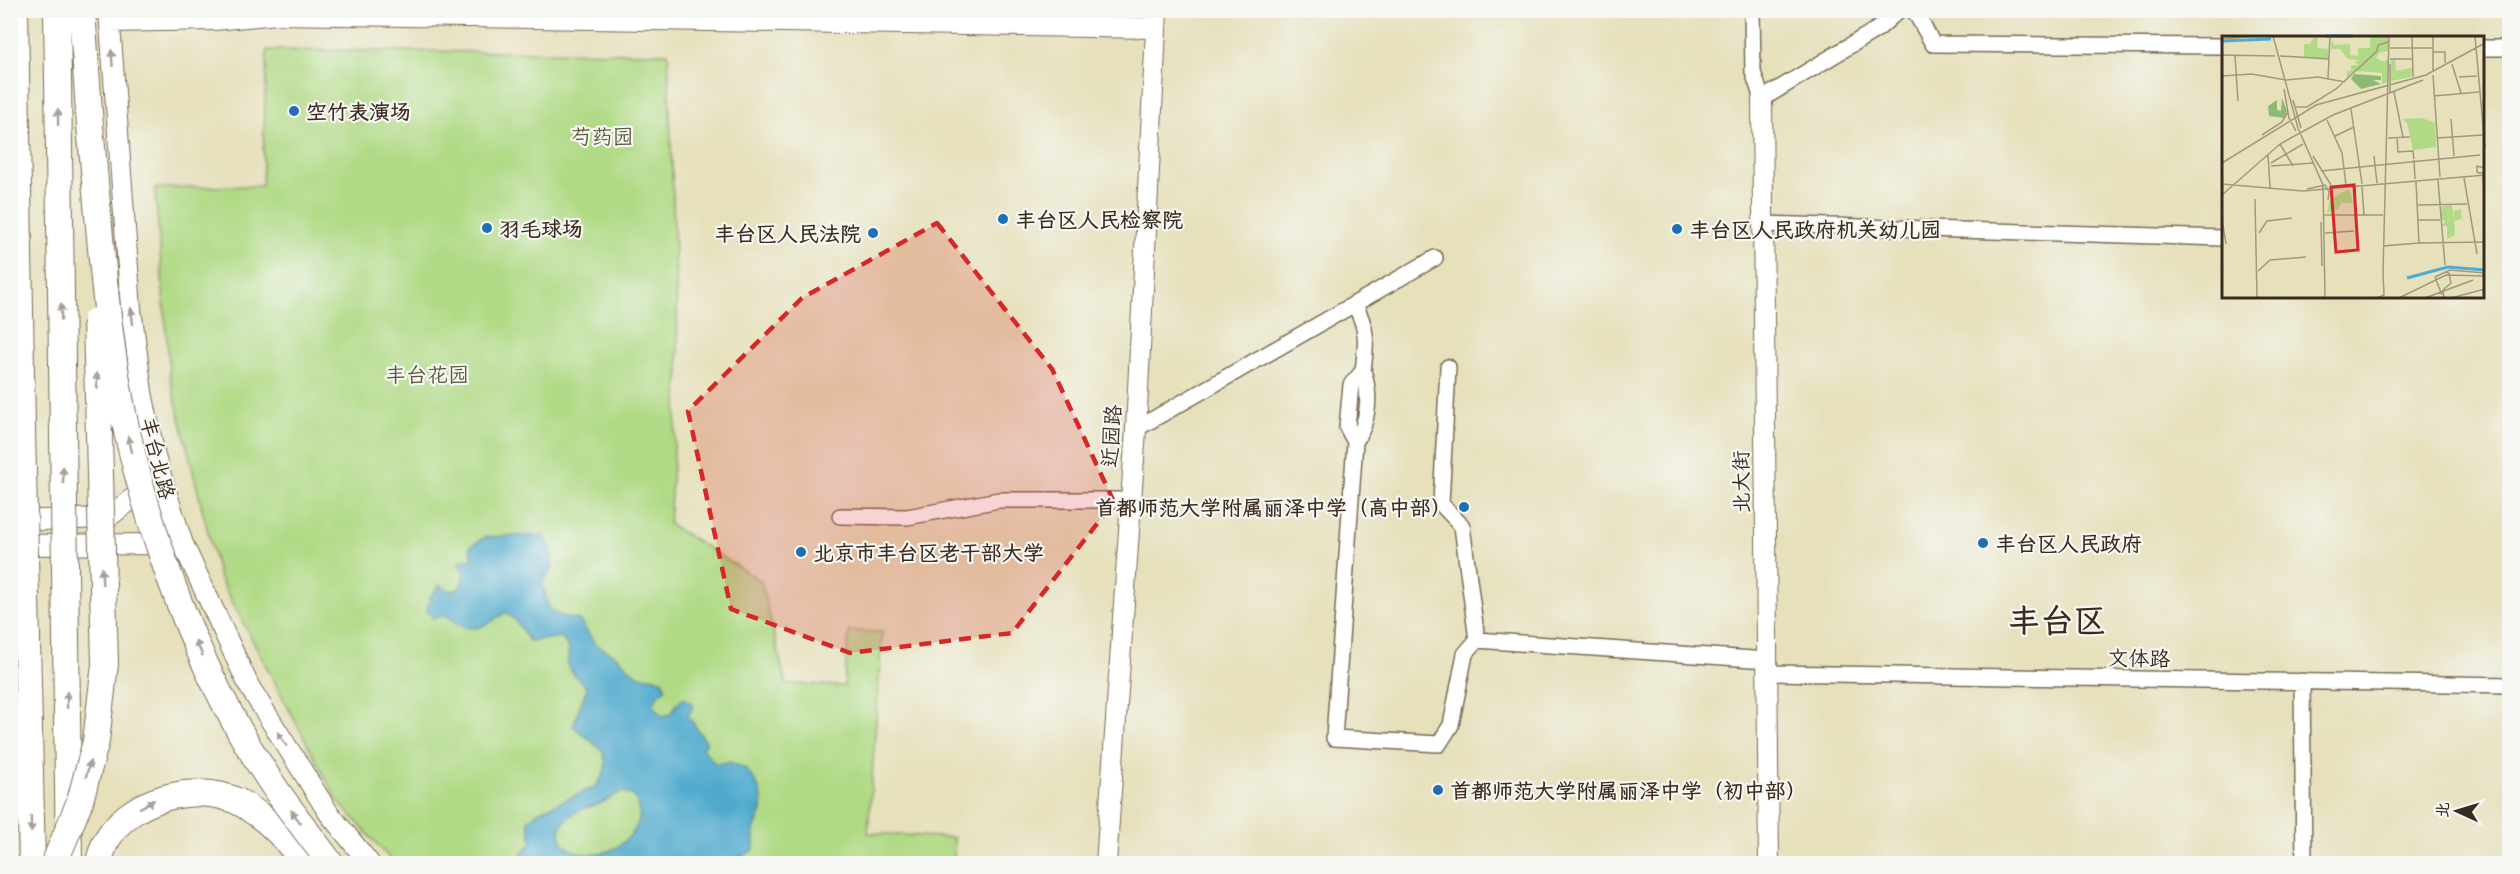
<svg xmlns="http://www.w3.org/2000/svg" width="2520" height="874" viewBox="0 0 2520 874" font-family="Itim,'LXGW WenKai TC',sans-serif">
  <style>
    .green { fill: #b0da85; stroke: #768252; stroke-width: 1.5 }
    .water { fill: #50aace; stroke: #466a76; stroke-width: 1.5; fill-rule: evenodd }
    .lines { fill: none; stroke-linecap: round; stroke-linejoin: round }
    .minor-casing { stroke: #776a55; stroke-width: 18 }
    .tertiary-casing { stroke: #776a55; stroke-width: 22 }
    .trunk-casing { stroke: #776a55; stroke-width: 28 }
    .minor { stroke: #fff; stroke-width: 15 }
    .tertiary { stroke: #fff; stroke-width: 20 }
    .trunk { stroke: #fff; stroke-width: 26 }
    .trunk-bridge-casing { stroke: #776a55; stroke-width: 28; stroke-linecap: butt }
    .trunk-bridge { stroke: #fff; stroke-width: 26 }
    .oneway { fill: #a79f9a }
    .marked { fill: #d62828; fill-opacity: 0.2; stroke: #d62828; stroke-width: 4.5; stroke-dasharray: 12 8; stroke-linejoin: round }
    .poi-dot { fill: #1f6fb2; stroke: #f6f6f2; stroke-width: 2 }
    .labels { text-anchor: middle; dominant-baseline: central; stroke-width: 4.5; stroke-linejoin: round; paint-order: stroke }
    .poi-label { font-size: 21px; font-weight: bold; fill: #3b2a1e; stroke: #f6f6f2; text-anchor: start }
    .park-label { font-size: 21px; fill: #585638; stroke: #f6f6f2 }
    .street-label { font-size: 21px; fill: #3b2a1e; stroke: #f6f6f2 }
    .town-label { font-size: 33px; font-weight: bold; fill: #3b2a1e; stroke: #f6f6f2 }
    .inset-river { fill: none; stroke: #50aace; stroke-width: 3 }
    .inset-road { fill: none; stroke: #a2977c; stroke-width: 1.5 }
    .view { fill: #d62828; fill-opacity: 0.15; stroke: #d62828; stroke-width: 3 }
    .inset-edge { fill: none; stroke: #3b2a1e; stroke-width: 3 }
  </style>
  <rect width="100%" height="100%" fill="#f6f6f2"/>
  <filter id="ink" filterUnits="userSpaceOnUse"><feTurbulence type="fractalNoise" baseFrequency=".0167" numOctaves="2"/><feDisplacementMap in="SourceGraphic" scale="12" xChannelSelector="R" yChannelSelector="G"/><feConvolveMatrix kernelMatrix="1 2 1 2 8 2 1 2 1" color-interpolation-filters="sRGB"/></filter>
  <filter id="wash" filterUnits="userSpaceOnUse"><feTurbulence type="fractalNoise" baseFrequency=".008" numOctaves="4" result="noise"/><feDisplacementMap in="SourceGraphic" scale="24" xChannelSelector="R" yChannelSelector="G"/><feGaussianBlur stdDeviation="1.35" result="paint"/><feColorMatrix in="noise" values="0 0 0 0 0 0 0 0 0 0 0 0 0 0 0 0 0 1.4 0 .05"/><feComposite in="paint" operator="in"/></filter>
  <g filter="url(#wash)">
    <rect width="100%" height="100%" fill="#e6e0bb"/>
    <path class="green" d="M 267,50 L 668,53 L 679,374 L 669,524 L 761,581 L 786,684 L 844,686 L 849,631 L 882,632 L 868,833 L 954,838 L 954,863 L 394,863 L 337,800 L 219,577 L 170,378 L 155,188 L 262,186 Z"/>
    <path class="water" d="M 543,535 L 552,551 L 552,570 L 542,582 L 549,608 L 561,616 L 579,620 L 596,645 L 614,654 L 637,675 L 661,679 L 666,688 L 657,696 L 654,703 L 656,710 L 663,716 L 671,714 L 677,704 L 684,698 L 694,705 L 688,716 L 707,743 L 702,747 L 715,764 L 729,762 L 745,768 L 757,784 L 762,798 L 762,811 L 754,830 L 754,850 C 745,856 736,856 727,864 L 514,863 L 532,842 L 528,821 L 538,812 L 595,787 L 603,776 L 606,765 L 603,751 L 573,726 L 587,687 L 576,677 L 567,665 L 569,648 L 561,637 L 529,641 L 516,621 L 506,612 C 482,628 471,637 446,615 L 433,618 L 427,610 L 430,597 L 440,585 C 448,591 451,593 460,588 L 464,574 L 458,562 L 473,558 L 470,547 L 485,537 ZM 622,792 L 634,796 C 641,810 642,822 631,835 C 597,874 539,846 568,818 C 578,808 590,808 602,803 C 609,799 615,794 622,792 Z"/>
  </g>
  <g filter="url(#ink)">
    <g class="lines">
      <defs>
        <path id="minor" d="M 1752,10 L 1753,72 L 1762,99 L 1879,28 L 1899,10
          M 1914,10 L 1933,44 L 2223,46
          M 2482,48 L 2510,48
          M 1762,224 L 2223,238
          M 1354,304 C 1369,329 1366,344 1363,371
          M 1448,367 L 1441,504 L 1462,526 L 1477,640
          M 1136,429 L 1435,258
          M 1355,442 C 1369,422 1371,394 1363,371 L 1351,385 L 1347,427 L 1355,442 L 1334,738 L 1439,744 L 1451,725 L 1465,654 L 1477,640 L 1767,660
          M 840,516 L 907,517 L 999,500 L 1131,500
          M 1767,673 L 2510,685
          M 2302,681 L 2304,864"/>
        <path id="tertiary" d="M 109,11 L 131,309 L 142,392 L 155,457 L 183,544 L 249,686 L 328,812 L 370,864
          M 110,22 L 214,20 L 277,14 L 1155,28
          M 1762,99 L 1769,864
          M 10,521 L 107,518 L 136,496 L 147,479
          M 10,545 L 171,544
          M 1106,864 L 1136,429 L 1157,10"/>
        <path id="trunk" d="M 15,10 L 22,430
          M 57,10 L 63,433
          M 82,10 L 90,126
          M 66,638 L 69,864
          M 27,639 L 32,864
          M 98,864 C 101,855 103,845 108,838 C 133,795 206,780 246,806 C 272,823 287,840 305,864"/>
      </defs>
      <use href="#minor" class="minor-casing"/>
      <use href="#tertiary" class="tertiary-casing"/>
      <use href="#trunk" class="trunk-casing"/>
      <use href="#minor" class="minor"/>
      <use href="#tertiary" class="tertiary"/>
      <use href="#trunk" class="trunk"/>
      <defs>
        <path id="trunk-bridge" d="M 90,126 C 100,226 105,335 127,432 C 157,560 205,687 279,794 C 296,818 314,841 331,864
          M 22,430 L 27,639
          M 63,433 L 66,638
          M 54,864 L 80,801 L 96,741 L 105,664 L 96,321"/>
      </defs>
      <use href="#trunk-bridge" class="trunk-bridge-casing"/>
      <use href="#trunk-bridge" class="trunk-bridge"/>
    </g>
    <defs><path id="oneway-solid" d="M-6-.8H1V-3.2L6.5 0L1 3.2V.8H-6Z" transform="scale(1.5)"/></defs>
    <g class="oneway">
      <use href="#oneway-solid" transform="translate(112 58) rotate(-94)"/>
      <use href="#oneway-solid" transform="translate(58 117) rotate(-91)"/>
      <use href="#oneway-solid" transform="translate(61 312) rotate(-91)"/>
      <use href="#oneway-solid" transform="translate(132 316) rotate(-97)"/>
      <use href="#oneway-solid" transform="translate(97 381) rotate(-92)"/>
      <use href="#oneway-solid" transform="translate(130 444) rotate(-104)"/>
      <use href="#oneway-solid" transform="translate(63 475) rotate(-91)"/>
      <use href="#oneway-solid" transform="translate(102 576) rotate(-92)"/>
      <use href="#oneway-solid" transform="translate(199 648) rotate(-115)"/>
      <use href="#oneway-solid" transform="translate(67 700) rotate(-91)"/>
      <use href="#oneway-solid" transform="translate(282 739) rotate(-122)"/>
      <use href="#oneway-solid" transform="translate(88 769) rotate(-75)"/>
      <use href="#oneway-solid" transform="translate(147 804) rotate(-29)"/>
      <use href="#oneway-solid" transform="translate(296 817) rotate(-127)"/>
      <use href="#oneway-solid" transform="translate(31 824) rotate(89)"/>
    </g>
  </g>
  <path class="marked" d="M 937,223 L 1052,369 L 1114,502 L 1012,633 L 850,653 L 731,609 L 688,411 L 802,298 Z"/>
  <g class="poi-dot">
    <circle cx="294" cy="111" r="6"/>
    <circle cx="1003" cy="219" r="6"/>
    <circle cx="487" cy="228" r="6"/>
    <circle cx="1677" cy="229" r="6"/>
    <circle cx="873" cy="233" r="6"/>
    <circle cx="1464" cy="507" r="6"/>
    <circle cx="1983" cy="543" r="6"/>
    <circle cx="801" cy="552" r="6"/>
    <circle cx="1438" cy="790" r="6"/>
  </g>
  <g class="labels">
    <g class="poi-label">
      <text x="306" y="111">空竹表演场</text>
      <text x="1015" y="219">丰台区人民检察院</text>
      <text x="499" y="228">羽毛球场</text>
      <text x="1689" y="229">丰台区人民政府机关幼儿园</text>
      <text x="861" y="233" text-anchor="end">丰台区人民法院</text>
      <text x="1452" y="507" text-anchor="end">首都师范大学附属丽泽中学（高中部）</text>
      <text x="1995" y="543">丰台区人民政府</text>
      <text x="813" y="552">北京市丰台区老干部大学</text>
      <text x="1450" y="790">首都师范大学附属丽泽中学（初中部）</text>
    </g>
    <g class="park-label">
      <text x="602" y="136">芍药园</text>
      <text x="427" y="374">丰台花园</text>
    </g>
    <g class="street-label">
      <text transform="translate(1111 436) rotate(-86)">近园路</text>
      <text transform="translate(158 458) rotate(76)">丰台北路</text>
      <text transform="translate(1741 482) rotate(-91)">北大街</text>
      <text transform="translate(2139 658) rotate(1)">文体路</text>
    </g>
    <g class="town-label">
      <text x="2057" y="620">丰台区</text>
    </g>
  </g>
  <g transform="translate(2222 36)">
    <rect width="262" height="262" fill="#e6e0bb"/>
    <path d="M 148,0 L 166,0 L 166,15 L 157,17 L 154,22 L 162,26 L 166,22 L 166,46 L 160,48 L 160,37 L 150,36 L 134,35 L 125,43 L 125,35 L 129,35 L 129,29 L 137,29 L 132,26 L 137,24 L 126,23 L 118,13 L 109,13 L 110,4 L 112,9 L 128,8 L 128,19 L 136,20 L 136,12 L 148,12 ZM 92,1 L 96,1 L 95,12 L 106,13 L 106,22 L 82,22 L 82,8 L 88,8 ZM 173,23 L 174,35 L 190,32 L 189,41 L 169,45 L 169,24 ZM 200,82 L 213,87 L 214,111 L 191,114 L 185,87 L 180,83 ZM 127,153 L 131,167 L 119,167 L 117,173 L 105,177 L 108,163 ZM 230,169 L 232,184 L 232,175 L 239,173 L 240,183 L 232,185 L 233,199 L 225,203 L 225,190 L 220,190 L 223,185 L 219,183 L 220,170 Z" fill="#b0da85"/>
    <path d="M 132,38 L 159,40 L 159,44 L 151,44 L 159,48 L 139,53 L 129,43 ZM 60,62 L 65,75 L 62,82 L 47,80 L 46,70 L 55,64 L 55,74 L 59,75 Z" fill="#8cba72"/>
    <path class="inset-river" d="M 104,0 L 131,0M 0,5 L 49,3M 185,242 L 226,231 L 263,234"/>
    <path class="inset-road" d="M 51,0 L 76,92 L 101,149 L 103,262M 190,0 L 191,41M 253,0 L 263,112M 0,3 L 33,0M 168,12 L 211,12M 211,16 L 223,16 L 223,27M 0,19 L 53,20M 13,20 L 16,65M 58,20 L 107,23M 168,23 L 190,23M 230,28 L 239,57M 211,35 L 211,0M 211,39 L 218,141M 0,40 L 30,38 L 64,44 L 96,41 L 123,46M 237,41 L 255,40M 106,42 L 108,0M 62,53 L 67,82 L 74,95M 168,56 L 168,28M 172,56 L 181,101M 212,60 L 257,56M 71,64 L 79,92M 74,71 L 85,71 L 114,53 L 155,15 L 156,9 L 166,6M 129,73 L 140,148M 229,83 L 232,120M 105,84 L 120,117 L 124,149M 40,99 L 60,86 L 66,76M 113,100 L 132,91M 175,101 L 176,116 L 191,115 L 192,123M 166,102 L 188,101M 215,102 L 261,99M 58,108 L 71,130M 46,118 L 48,152M 91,120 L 109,149M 152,120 L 155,147M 192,124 L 193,143M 0,127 L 94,69 L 204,39 L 263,7M 49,127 L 81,108M 49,130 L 91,127M 99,135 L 258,119M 262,137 L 257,137 L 255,136 L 255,130 L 262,132 L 262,135 L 261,142 L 261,145 L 263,151M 242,142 L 255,218M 216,144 L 223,229M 194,146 L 197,207M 0,148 L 81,155 L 263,139M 140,151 L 142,179M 133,152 L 134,179M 85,153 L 103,149 L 107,156 L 106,164M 0,159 L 58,108 L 111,79 L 201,44M 33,163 L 35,262M 196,169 L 245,168M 102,179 L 161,179M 0,183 L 4,208M 196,184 L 218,184M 99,186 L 100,230M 37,197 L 45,185 L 70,182M 103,197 L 132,195M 197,207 L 263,206M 161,210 L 197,207M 36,235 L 48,224 L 84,221M 161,237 L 167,0M 213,241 L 228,234 L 263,237M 213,241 L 220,259M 155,262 L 162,259 L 161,237M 177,262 L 224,239 L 263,240M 203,262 L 251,244M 222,262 L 221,254 L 229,247 L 227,237 L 223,236M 229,262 L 263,253"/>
    <path class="view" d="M 132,149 L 136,214 L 114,216 L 109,151 Z"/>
    <rect width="262" height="262" class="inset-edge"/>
  </g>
  <rect width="2520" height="874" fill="none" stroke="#f6f6f2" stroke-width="36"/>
  <g transform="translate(2457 811) rotate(274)" stroke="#f6f6f2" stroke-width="4.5" paint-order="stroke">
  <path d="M0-4.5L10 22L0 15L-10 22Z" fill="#3b2a1e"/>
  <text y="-9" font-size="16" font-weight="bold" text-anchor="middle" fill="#3b2a1e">北</text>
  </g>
</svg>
